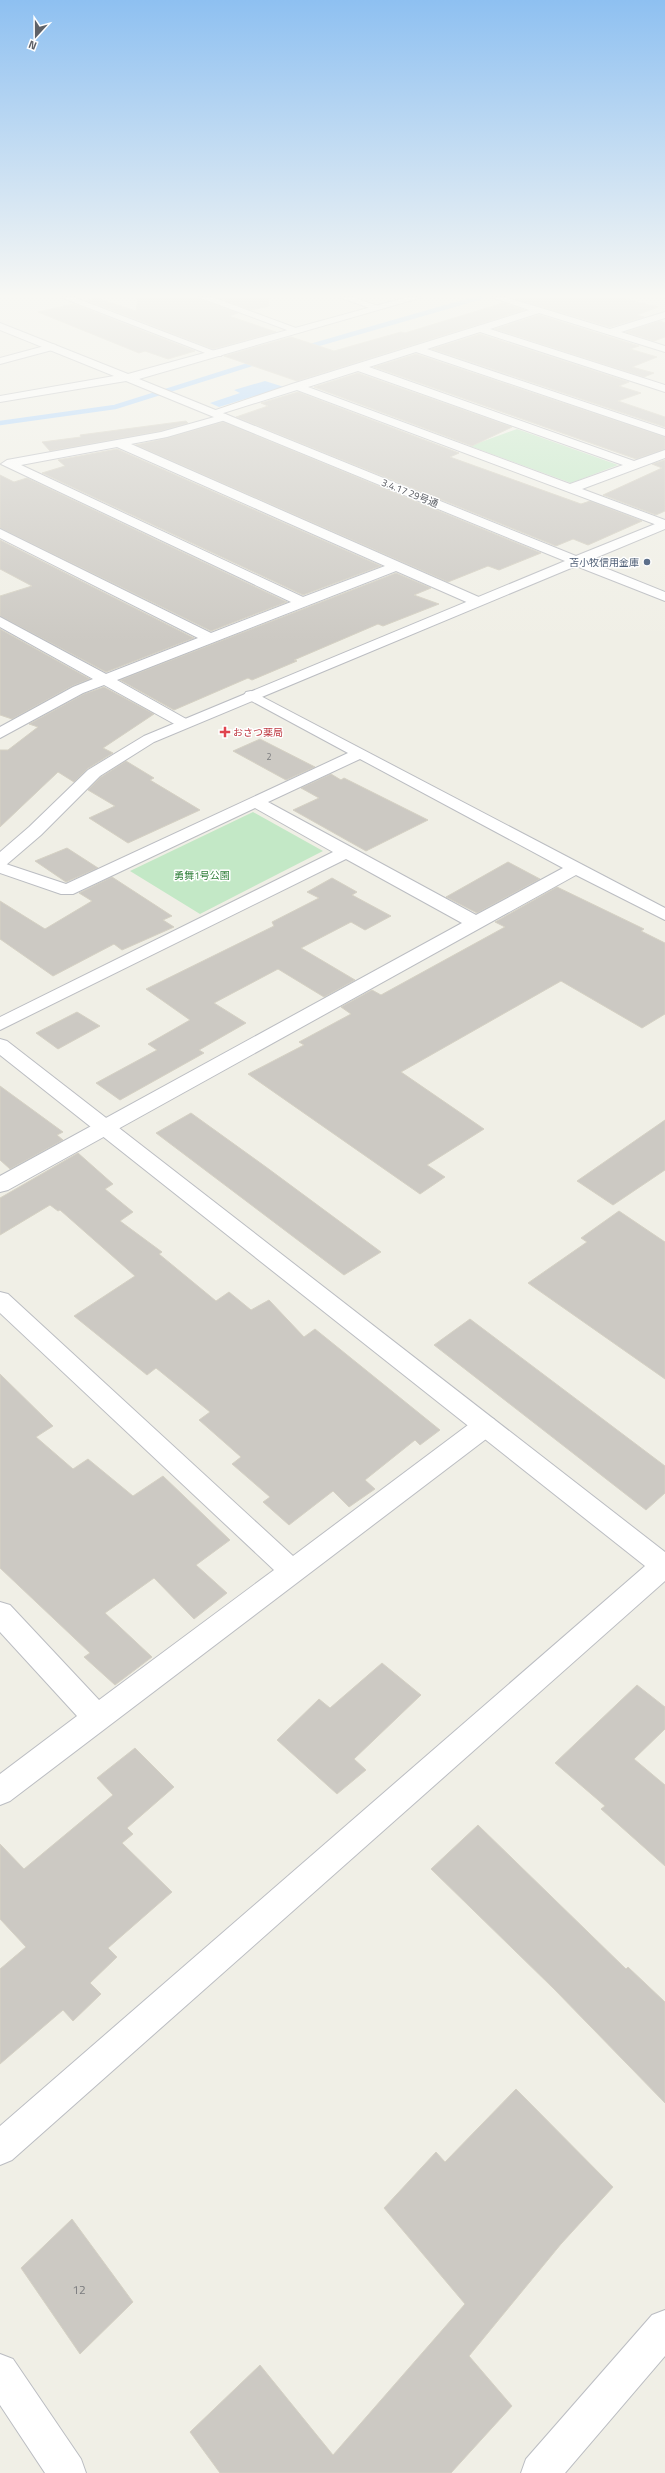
<svg xmlns="http://www.w3.org/2000/svg" width="665" height="2473" viewBox="0 0 665 2473" font-family="'Titillium Web','Noto Sans JP',sans-serif">
  <style>
    .green { fill: #c3e8c6 }
    .water { fill: #a8d2ff }
    .lines { fill: none; stroke-linecap: round; stroke-linejoin: round }
    .stream { stroke: #a8d2ff; stroke-width: 4.5 }
    .building { fill: #ccc9c3; stroke: #d5d1c4 }
    .minor-casing { stroke: #bbbdc2; stroke-width: 2 }
    .tertiary-casing { stroke: #bbbdc2; stroke-width: 2 }
    .minor { fill: #fff; fill-rule: evenodd }
    .tertiary { fill: #fff; fill-rule: evenodd }
    .service-dot { fill: #5c6f8a; stroke: #fff; stroke-width: 1.5 }
    .health-dot { fill: #e0444e; stroke: #fff; stroke-width: 1.5 }
    .labels { text-anchor: middle; dominant-baseline: central; stroke-width: 3; stroke-linejoin: round; paint-order: stroke }
    .far-number-label { font-size: 9px; fill: #7a7b7e }
    .far-street-label { font-size: 10px; fill: #5e6167; stroke: #fff }
    .far-service-label { font-size: 10px; fill: #4e5e75; stroke: #fff; text-anchor: end }
    .far-health-label { font-size: 10px; fill: #be3a42; stroke: #fff; text-anchor: start }
    .far-park-label { font-size: 10px; fill: #33813d; stroke: #fff }
    .near-number-label { font-size: 12px; fill: #7a7b7e }
  </style>
  <rect width="100%" height="100%" fill="#f0efe6"/>
  <path class="green" d="M 517,429 L 618,465 L 571,483 L 470,446 Z
    M 253,812 L 323,851 L 200,914 L 130,871 Z"/>
  <path class="water" d="M 265,381 L 284,387 L 219,407 L 210,403 L 240,393 L 234,390 Z"/>
  <g class="lines">
    <path class="stream" d="M 304,348 L 481,297
      M 0,423 L 115,407 L 261,361"/>
  </g>
  <path class="building" d="M 138,297 L 197,297 L 238,313 L 229,316 L 276,332 L 213,349 L 86,300 L 97,298 L 136,311 Z
    M 216,297 L 268,297 L 269,306 L 251,310 Z
    M 523,297 L 618,297 L 658,307 L 637,315 L 644,317 L 610,327 L 516,299 Z
    M 503,303 L 524,310 L 297,381 L 224,356 L 291,337 L 334,351 L 401,332 L 405,333 Z
    M 73,304 L 195,351 L 168,359 L 145,351 L 139,353 L 38,312 Z
    M 539,315 L 639,346 L 630,349 L 657,357 L 632,367 L 654,373 L 644,377 L 495,329 Z
    M 660,321 L 665,323 L 665,337 L 654,341 L 626,332 Z
    M 480,334 L 629,382 L 619,386 L 641,393 L 618,401 L 665,417 L 665,427 L 432,349 Z
    M 416,354 L 665,437 L 665,449 L 636,459 L 374,367 Z
    M 358,373 L 512,427 L 472,446 L 314,387 Z
    M 298,392 L 459,453 L 450,457 L 581,504 L 590,501 L 642,521 L 588,545 L 573,539 L 556,546 L 236,417 L 268,406 L 261,403 Z
    M 186,421 L 188,423 L 161,431 L 50,451 L 42,442 L 81,437 L 80,435 Z
    M 223,422 L 541,553 L 499,570 L 488,566 L 448,582 L 136,445 L 167,438 Z
    M 117,449 L 381,566 L 303,595 L 42,473 L 65,466 L 58,460 Z
    M 665,460 L 665,511 L 656,515 L 603,495 L 662,468 L 652,464 Z
    M 0,475 L 14,482 L 27,478 L 287,602 L 211,631 L 0,528 Z
    M 0,540 L 194,638 L 106,672 L 0,616 L 0,596 L 32,586 L 0,569 Z
    M 396,573 L 431,588 L 414,595 L 439,604 L 383,626 L 378,624 L 294,660 L 297,661 L 252,680 L 248,678 L 174,710 L 120,680 Z
    M 0,629 L 90,679 L 72,686 L 12,719 L 0,715 Z
    M 104,687 L 154,714 L 103,748 L 113,753 L 87,769 L 74,782 L 58,772 L 0,827 L 0,750 L 8,750 L 38,727 L 29,724 L 84,694 Z
    M 260,739 L 315,767 L 286,780 L 233,751 Z
    M 126,761 L 154,778 L 150,780 L 200,810 L 128,843 L 89,818 L 115,806 L 88,790 L 101,777 Z
    M 331,774 L 341,780 L 344,778 L 428,820 L 366,851 L 293,810 L 319,798 L 301,788 Z
    M 67,848 L 98,868 L 66,882 L 35,861 Z
    M 508,862 L 540,879 L 477,913 L 446,897 Z
    M 112,877 L 172,916 L 163,920 L 174,927 L 122,950 L 114,944 L 53,976 L 0,939 L 0,901 L 45,929 L 92,901 L 79,893 Z
    M 332,878 L 357,892 L 352,895 L 391,916 L 365,930 L 351,922 L 301,948 L 355,980 L 324,997 L 278,969 L 214,1003 L 246,1023 L 199,1050 L 204,1053 L 120,1100 L 96,1083 L 157,1050 L 148,1044 L 190,1020 L 146,989 L 274,926 L 272,922 L 319,898 L 307,892 Z
    M 557,887 L 644,929 L 641,931 L 665,943 L 665,1014 L 642,1028 L 561,981 L 401,1072 L 484,1129 L 427,1165 L 445,1177 L 420,1194 L 248,1074 L 304,1045 L 299,1042 L 351,1014 L 341,1007 L 372,990 L 381,995 L 505,927 L 495,922 Z
    M 77,1012 L 100,1026 L 58,1049 L 36,1033 Z
    M 0,1086 L 63,1132 L 57,1135 L 63,1140 L 10,1169 L 0,1160 Z
    M 191,1113 L 266,1167 L 381,1252 L 344,1275 L 156,1133 Z
    M 665,1120 L 665,1170 L 613,1205 L 577,1181 Z
    M 78,1153 L 113,1184 L 105,1189 L 133,1212 L 120,1221 L 162,1252 L 159,1254 L 216,1301 L 229,1292 L 251,1310 L 269,1300 L 304,1337 L 315,1329 L 440,1430 L 420,1445 L 415,1440 L 365,1480 L 375,1489 L 349,1507 L 333,1491 L 289,1525 L 263,1502 L 270,1497 L 232,1464 L 241,1457 L 199,1420 L 210,1412 L 156,1368 L 147,1375 L 74,1316 L 135,1276 L 60,1210 L 58,1211 L 50,1205 L 0,1235 L 0,1198 Z
    M 619,1211 L 665,1242 L 665,1379 L 528,1283 L 587,1242 L 581,1238 Z
    M 470,1319 L 665,1466 L 665,1493 L 646,1510 L 434,1345 Z
    M 0,1374 L 53,1426 L 36,1437 L 73,1469 L 88,1459 L 133,1496 L 163,1476 L 230,1540 L 196,1565 L 227,1593 L 194,1619 L 154,1578 L 105,1613 L 152,1657 L 115,1685 L 84,1657 L 90,1653 L 0,1568 Z
    M 382,1663 L 421,1695 L 354,1759 L 366,1770 L 337,1794 L 277,1740 L 319,1699 L 330,1708 Z
    M 637,1685 L 665,1707 L 665,1729 L 634,1759 L 665,1785 L 665,1866 L 601,1809 L 605,1806 L 555,1763 Z
    M 135,1748 L 174,1787 L 127,1828 L 133,1834 L 122,1843 L 172,1892 L 108,1948 L 117,1957 L 90,1983 L 101,1994 L 73,2021 L 63,2010 L 0,2064 L 0,1969 L 26,1947 L 0,1919 L 0,1844 L 24,1869 L 113,1795 L 97,1778 Z
    M 478,1825 L 626,1969 L 628,1967 L 665,2002 L 665,2103 L 554,1989 L 431,1869 Z
    M 516,2089 L 613,2187 L 561,2244 L 469,2356 L 512,2406 L 451,2473 L 220,2473 L 190,2432 L 260,2365 L 333,2455 L 465,2304 L 384,2208 L 436,2152 L 445,2162 Z
    M 72,2219 L 133,2302 L 80,2354 L 21,2268 Z"/>
  <g class="lines">
    <defs>
      <path id="minor" d="M 60,297 L 73,297 L 222,354 L 221,356 L 213,356 Z
        M 198,297 L 212,297 L 304,331 L 295,333 Z
        M 339,297 L 353,297 L 383,308 L 375,310 Z
        M 491,297 L 505,297 L 610,329 L 665,312 L 665,318 L 621,332 L 665,346 L 665,352 L 539,313 L 490,329 L 665,385 L 665,392 L 480,332 L 427,349 L 665,429 L 665,436 L 416,352 L 369,367 L 634,461 L 665,450 L 665,458 L 582,489 L 665,520 L 665,528 L 297,390 L 217,415 L 213,416 L 207,413 L 292,384 L 529,310 ZM 358,371 L 623,465 L 570,484 L 308,387 Z
        M 52,344 L 56,345 L 56,349 L 0,364 L 0,358 Z
        M 225,414 L 231,417 L 229,419 L 167,437 L 131,444 L 481,598 L 483,601 L 481,604 L 471,604 L 396,571 L 117,680 L 188,720 L 191,723 L 188,726 L 178,726 L 104,685 L 83,693 L 0,738 L 0,727 L 73,687 L 93,679 L 0,627 L 0,617 L 106,674 L 198,638 L 0,538 L 0,529 L 211,633 L 291,602 L 1,464 L 7,460 L 161,432 ZM 117,447 L 385,566 L 303,597 L 21,465 Z
        M 251,691 L 665,908 L 665,920 L 576,875 L 8,1190 L 0,1192 L 0,1176 L 462,923 L 346,859 L 0,1030 L 0,1017 L 333,852 L 255,808 L 73,894 L 61,894 L 0,873 L 0,862 L 66,884 L 348,753 L 246,698 L 244,695 L 246,692 ZM 360,759 L 563,868 L 476,915 L 268,802 Z
        M 0,1292 L 8,1294 L 293,1556 L 476,1419 L 485,1417 L 494,1419 L 497,1426 L 494,1433 L 10,1801 L 0,1805 L 0,1774 L 77,1716 L 0,1632 L 0,1602 L 10,1605 L 99,1700 L 274,1570 L 0,1313 Z
        M 665,2310 L 665,2356 L 565,2473 L 521,2473 L 526,2459 L 652,2315 Z
        M 0,2354 L 13,2359 L 81,2459 L 86,2473 L 45,2473 L 0,2405 Z"/>
      <path id="tertiary" d="M 408,297 L 423,297 L 139,379 L 576,556 L 665,520 L 665,529 L 588,561 L 665,592 L 665,601 L 576,566 L 154,742 L 100,776 L 41,835 L 6,865 L 0,866 L 0,852 L 29,827 L 88,770 L 144,736 L 565,561 L 126,381 L 0,402 L 0,396 L 114,376 L 0,330 L 0,323 L 128,374 Z
        M 0,1039 L 7,1041 L 665,1552 L 665,1581 L 12,2160 L 0,2165 L 0,2126 L 645,1566 L 0,1055 Z"/>
    </defs>
    <use href="#minor" class="minor-casing"/>
    <use href="#tertiary" class="tertiary-casing"/>
    <use href="#minor" class="minor"/>
    <use href="#tertiary" class="tertiary"/>
  </g>
  <linearGradient id="sky" x2="0" y2="1"><stop stop-color="#8ec0f1"/><stop offset="0.46" stop-color="#f8f8f4"/><stop offset="1" stop-color="#f8f8f4" stop-opacity="0"/></linearGradient>
  <rect width="665" height="643" fill="url(#sky)"/>
  <circle class="service-dot" cx="647" cy="562" r="4"/>
  <path class="health-dot" d="M223 726h4v4h4v4h-4v4h-4v-4h-4v-4h4z"/>
  <g class="labels">
    <g class="far-number-label">
      <text x="269" y="756">2</text>
    </g>
    <g class="far-street-label">
      <text transform="translate(410 493) rotate(22)">3.4.17 29号通</text>
    </g>
    <g class="far-service-label">
      <text x="639" y="562">苫小牧信用金庫</text>
    </g>
    <g class="far-health-label">
      <text x="233" y="732">おさつ薬局</text>
    </g>
    <g class="far-park-label">
      <text x="202" y="875">勇舞1号公園</text>
    </g>
    <g class="near-number-label">
      <text x="79" y="2289">12</text>
    </g>
  </g>
  <g transform="translate(36 36) rotate(201)" stroke="#ffffff" stroke-width="3" paint-order="stroke">
  <path d="M0-3L7 15L0 10L-7 15Z" fill="#5e6167"/>
  <text y="-6" font-size="11" font-weight="bold" text-anchor="middle" fill="#5e6167">N</text>
  </g>
</svg>
